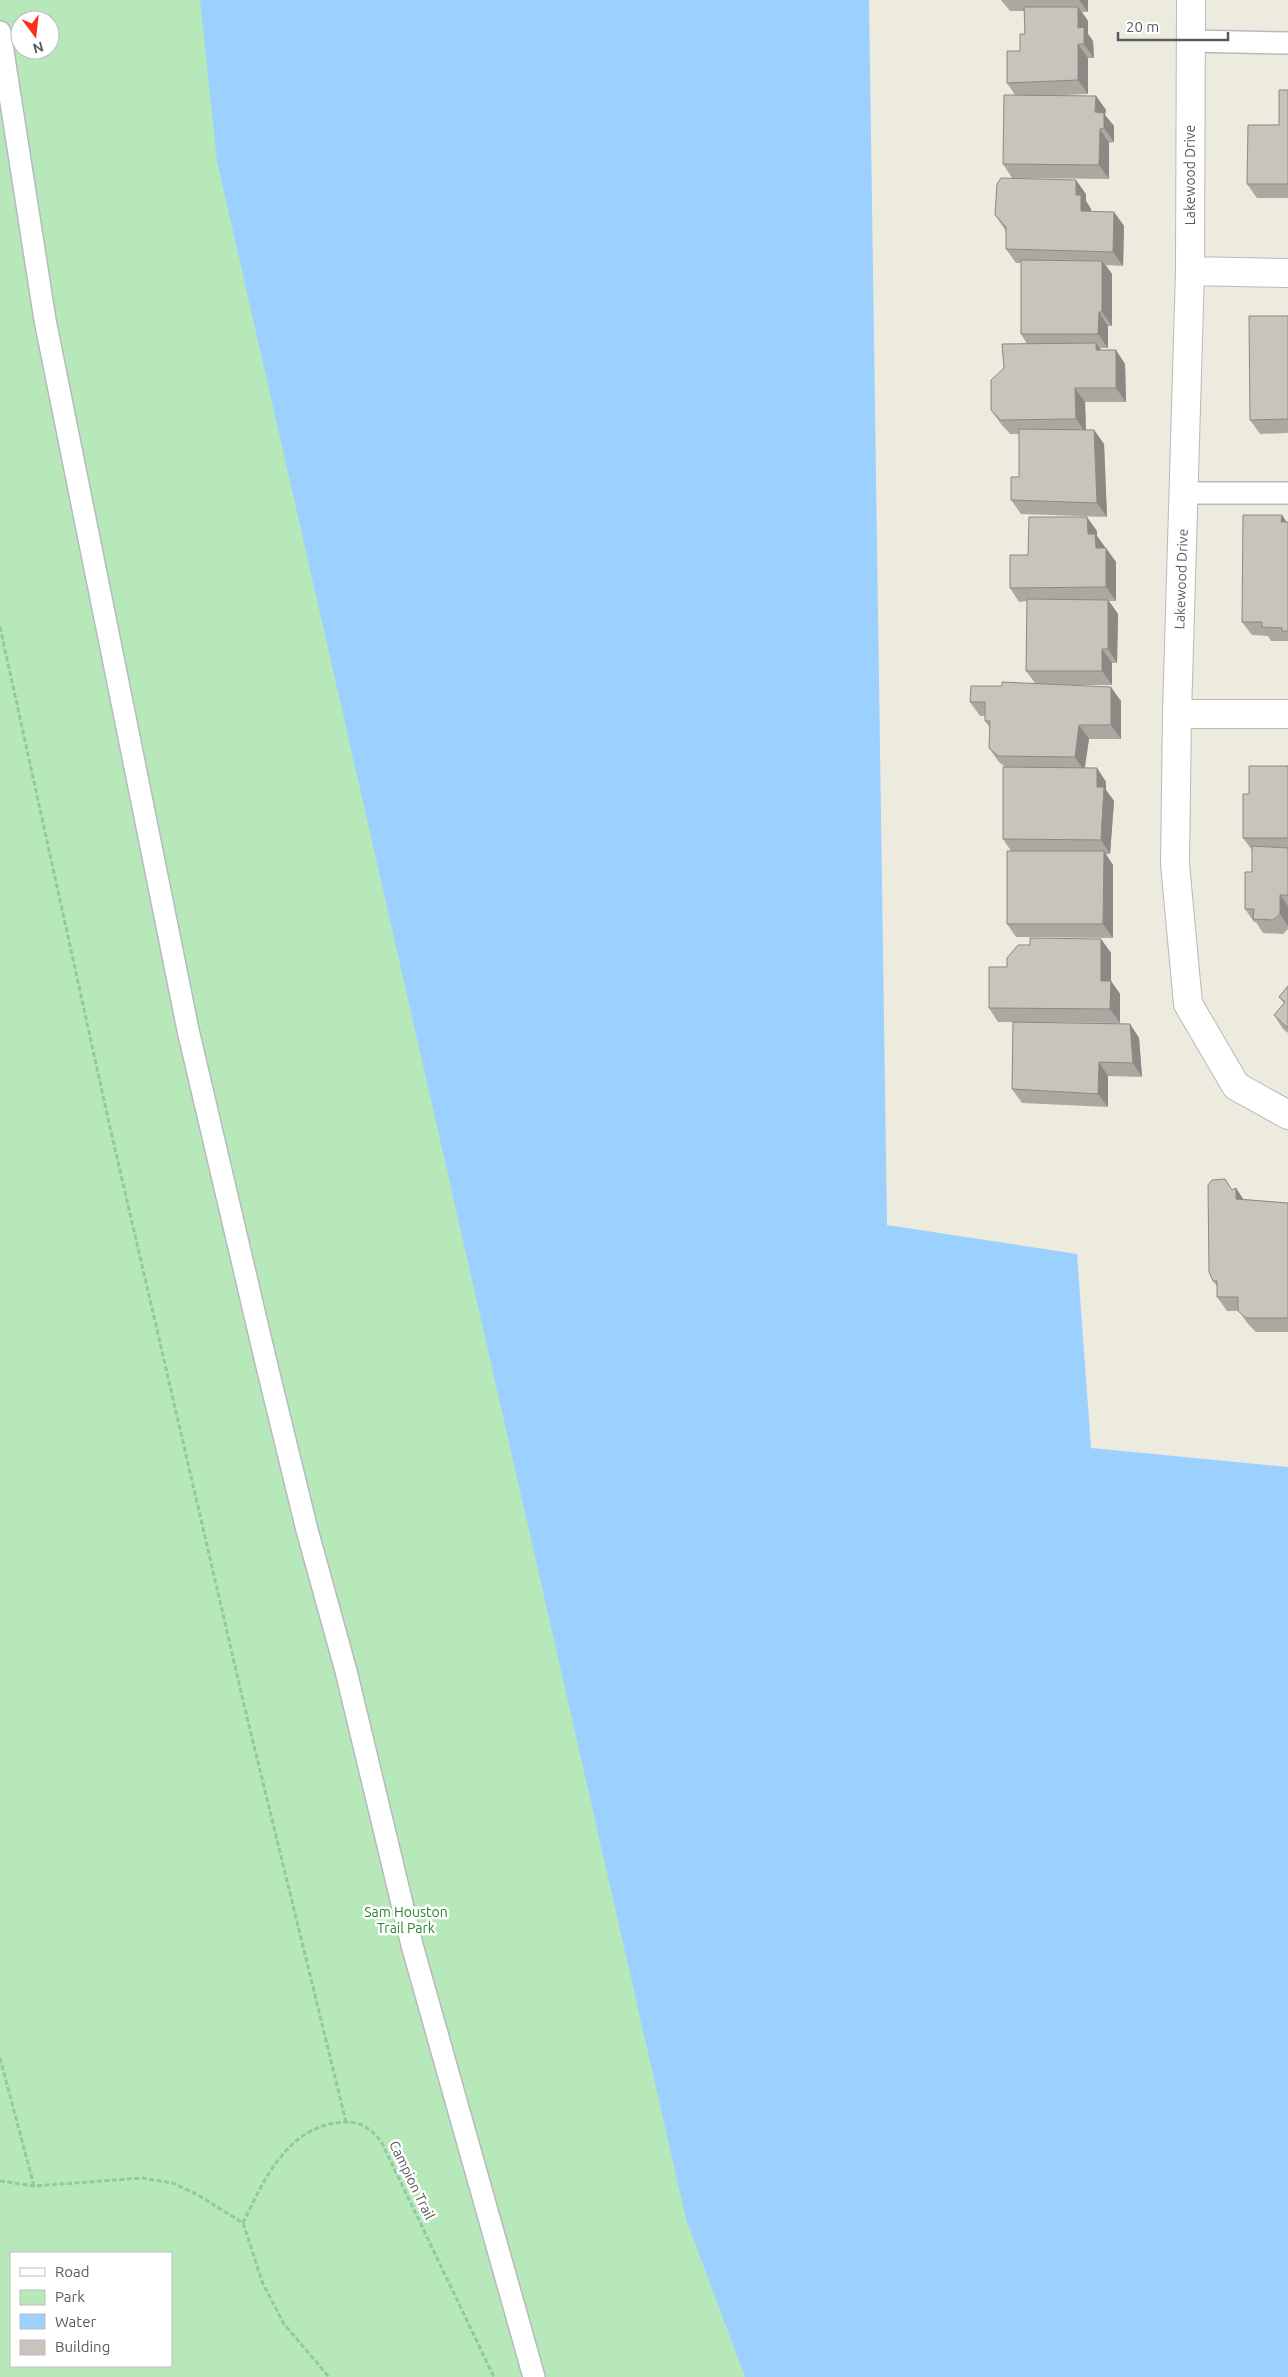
<svg xmlns="http://www.w3.org/2000/svg" width="1288" height="2377" viewBox="0 0 1288 2377" font-family="Ubuntu,sans-serif">
  <style>
    .park { fill: #b7e8b9; fill-rule: evenodd }
    .water { fill: #9cd0ff }
    .lines { fill: none; stroke-linecap: round; stroke-linejoin: round }
    .lane-casing { stroke: #b7b9bf; stroke-width: 24 }
    .street-casing { stroke: #b7b9bf; stroke-width: 30 }
    .path { stroke: #90c9a2; stroke-width: 3; stroke-dasharray: 5 2.5; stroke-linecap: butt }
    .lane { stroke: #fff; stroke-width: 21 }
    .street { stroke: #fff; stroke-width: 28 }
    .wall { fill: #aca8a1 }
    .shaded-wall { fill: #8c8883 }
    .building { fill: #c8c3bb; stroke: #8c8883 }
    .labels { text-anchor: middle; dominant-baseline: central; stroke-width: 5; stroke-linejoin: round; paint-order: stroke }
    .street-label { font-size: 14px; fill: #575b61; stroke: #fff }
    .park-label { font-size: 14px; fill: #2c8532; stroke: #fff }
  </style>
  <rect width="100%" height="100%" fill="#edeade"/>
  <path class="park" d="M 0,0 L 409,0 L 921,2377 L 0,2377 ZM 20,20 L 50,20 L 50,50 L 20,50 ZM 11,2253 L 171,2253 L 171,2366 L 11,2366 Z"/>
  <path class="water" d="M 200,0 L 869,0 L 887,1225 L 1077,1254 L 1091,1448 L 1288,1467 L 1288,2377 L 745,2377 L 686,2219 L 217,161 Z"/>
  <g class="lines">
    <defs>
      <path id="lane" d="M 0,32 L 45,320 L 188,1030 L 265,1358 L 307,1530 L 346,1671 L 412,1945 L 534,2377
        M 1191,41 L 1288,43
        M 1183,493 L 1288,493"/>
      <path id="street" d="M 1191,0 L 1190,271 L 1177,714 L 1175,864 L 1188,1004 L 1236,1086 L 1288,1115
        M 1190,271 L 1288,273
        M 1177,714 L 1288,714"/>
    </defs>
    <use href="#lane" class="lane-casing"/>
    <use href="#street" class="street-casing"/>
    <path class="path" d="M 0,627 L 109,1123 L 245,1709 L 346,2122
      M 0,2058 L 34,2186
      M 0,2181 L 34,2186 L 142,2178 L 173,2183 L 198,2195 L 243,2223 L 263,2284 L 284,2324 L 329,2377
      M 243,2223 C 263,2182 285,2131 335,2123 C 358,2120 367,2125 381,2141 L 494,2377"/>
    <use href="#lane" class="lane"/>
    <use href="#street" class="street"/>
  </g>
  <path class="wall" d="M 1001,0 L 1088,0 L 1088,12 L 1082,12 L 1088,21 L 1088,34 L 1093,41 L 1094,58 L 1088,58 L 1088,94 L 1043,96 L 1096,96 L 1106,110 L 1105,115 L 1114,126 L 1114,142 L 1109,143 L 1109,179 L 1012,178 L 1003,164 L 1015,95 L 1007,83 L 1020,51 L 1025,34 L 1024,11 L 1010,11 Z
    M 1288,90 L 1288,198 L 1257,198 L 1247,184 L 1279,125 Z
    M 1086,194 L 1086,201 L 1091,209 L 1091,212 L 1114,212 L 1124,226 L 1123,266 L 1106,265 L 1112,274 L 1112,326 L 1108,326 L 1108,348 L 1100,348 L 1101,350 L 1125,364 L 1126,402 L 1085,402 L 1086,430 L 1094,430 L 1104,444 L 1107,517 L 1021,514 L 1011,500 L 1019,477 L 1019,434 L 1010,434 L 1001,424 L 991,410 L 1004,368 L 1027,344 L 1021,334 L 1021,263 L 1016,263 L 1006,249 L 1006,231 L 995,215 Z
    M 1288,316 L 1288,433 L 1260,434 L 1250,420 Z
    M 1282,515 L 1286,522 L 1288,522 L 1288,641 L 1271,641 L 1268,636 L 1252,635 L 1242,622 Z
    M 1097,531 L 1097,536 L 1105,548 L 1116,562 L 1116,601 L 1109,601 L 1118,614 L 1117,663 L 1112,663 L 1112,685 L 1061,685 L 1121,701 L 1121,739 L 1089,739 L 1085,768 L 1097,768 L 1106,782 L 1106,790 L 1114,801 L 1110,854 L 1105,854 L 1113,865 L 1113,938 L 1016,937 L 1007,924 L 1011,851 L 1003,839 L 1005,767 L 999,762 L 989,748 L 990,728 L 985,721 L 985,716 L 980,716 L 970,702 L 1002,686 L 1035,683 L 1026,671 L 1027,601 L 1019,602 L 1010,588 L 1028,555 Z
    M 1288,766 L 1288,929 L 1283,934 L 1263,933 L 1256,922 L 1254,922 L 1245,909 L 1252,872 L 1252,850 L 1243,838 L 1249,794 Z
    M 1101,939 L 1111,953 L 1111,981 L 1120,994 L 1120,1023 L 1023,1022 L 1130,1024 L 1139,1038 L 1142,1077 L 1108,1076 L 1108,1107 L 1022,1103 L 1012,1089 L 1013,1022 L 998,1022 L 989,1008 L 1007,967 Z
    M 1288,986 L 1288,1033 L 1283,1029 L 1274,1015 L 1284,1003 L 1279,997 Z
    M 1236,1188 L 1243,1199 L 1288,1203 L 1288,1332 L 1256,1332 L 1248,1324 L 1239,1311 L 1227,1311 L 1217,1297 L 1217,1286 L 1213,1281 L 1232,1190 Z"/>
  <path class="shaded-wall" d="M 1079,0 L 1088,0 L 1088,12 Z
    M 1078,7 L 1088,21 L 1088,34 L 1093,41 L 1094,58 L 1084,44 L 1078,28 Z
    M 1078,44 L 1088,58 L 1088,94 L 1078,80 Z
    M 1096,96 L 1106,110 L 1105,115 L 1114,126 L 1114,142 L 1104,128 L 1095,112 Z
    M 1100,129 L 1109,143 L 1109,179 L 1099,165 Z
    M 1076,180 L 1086,194 L 1086,201 L 1091,209 L 1090,225 L 1081,211 L 1076,195 Z
    M 1114,212 L 1124,226 L 1123,266 L 1113,252 Z
    M 1102,261 L 1112,274 L 1112,326 L 1102,312 Z
    M 1099,312 L 1108,326 L 1108,348 L 1098,334 Z
    M 1096,343 L 1106,357 L 1096,350 Z
    M 1116,350 L 1125,364 L 1126,402 L 1116,388 Z
    M 1075,388 L 1085,402 L 1086,433 L 1076,419 Z
    M 1094,430 L 1104,444 L 1107,517 L 1097,503 Z
    M 1282,515 L 1288,524 L 1281,522 Z
    M 1087,517 L 1097,531 L 1097,536 L 1105,547 L 1105,562 L 1096,548 L 1088,534 Z
    M 1106,548 L 1116,562 L 1116,601 L 1106,587 Z
    M 1108,600 L 1118,614 L 1117,663 L 1108,649 Z
    M 1102,649 L 1112,663 L 1112,685 L 1102,671 Z
    M 1111,687 L 1121,701 L 1121,739 L 1111,725 Z
    M 1079,725 L 1089,739 L 1084,771 L 1075,757 Z
    M 1097,768 L 1106,782 L 1106,790 L 1114,801 L 1110,854 L 1101,840 L 1097,787 Z
    M 1104,851 L 1113,865 L 1113,938 L 1103,924 Z
    M 1280,895 L 1288,906 L 1288,926 L 1280,914 Z
    M 1101,939 L 1111,953 L 1111,981 L 1120,994 L 1120,1023 L 1110,1009 L 1101,981 Z
    M 1130,1024 L 1139,1038 L 1142,1077 L 1133,1063 Z
    M 1099,1062 L 1108,1076 L 1108,1107 L 1098,1094 Z
    M 1236,1188 L 1245,1202 L 1236,1199 Z"/>
  <path class="building" d="M 1024,7 L 1078,7 L 1078,28 L 1084,27 L 1084,44 L 1078,44 L 1078,80 L 1007,83 L 1007,51 L 1020,51 L 1020,34 L 1025,34 Z
    M 1279,90 L 1288,90 L 1288,184 L 1247,184 L 1248,125 L 1279,125 Z
    M 1004,95 L 1096,96 L 1095,112 L 1104,113 L 1104,128 L 1100,129 L 1099,165 L 1003,164 Z
    M 1001,178 L 1076,180 L 1076,195 L 1081,195 L 1081,211 L 1114,212 L 1113,252 L 1006,249 L 1006,227 L 995,215 L 997,184 Z
    M 1021,260 L 1102,261 L 1102,312 L 1099,312 L 1098,334 L 1021,334 Z
    M 1249,316 L 1288,316 L 1288,419 L 1250,420 Z
    M 1096,343 L 1096,350 L 1116,350 L 1116,388 L 1075,388 L 1076,419 L 1000,420 L 991,410 L 991,380 L 1004,368 L 1002,344 Z
    M 1019,429 L 1094,430 L 1097,503 L 1011,500 L 1011,477 L 1019,477 Z
    M 1243,515 L 1282,515 L 1281,522 L 1288,522 L 1288,631 L 1282,631 L 1282,628 L 1262,627 L 1262,622 L 1242,622 Z
    M 1029,517 L 1087,517 L 1088,534 L 1095,534 L 1096,548 L 1106,548 L 1106,587 L 1010,588 L 1010,555 L 1028,555 Z
    M 1027,599 L 1108,600 L 1108,649 L 1102,649 L 1102,671 L 1026,671 Z
    M 1002,682 L 1111,687 L 1111,725 L 1079,725 L 1075,757 L 998,756 L 989,748 L 990,721 L 985,721 L 985,702 L 970,702 L 971,686 L 1002,686 Z
    M 1249,766 L 1288,766 L 1288,838 L 1243,838 L 1243,794 L 1249,794 Z
    M 1003,767 L 1097,768 L 1097,787 L 1104,787 L 1101,840 L 1003,839 Z
    M 1252,846 L 1288,848 L 1288,895 L 1280,895 L 1280,914 L 1273,920 L 1253,919 L 1254,909 L 1245,909 L 1245,872 L 1252,872 Z
    M 1007,851 L 1104,851 L 1103,924 L 1007,924 Z
    M 1030,938 L 1101,939 L 1101,981 L 1111,981 L 1110,1009 L 989,1008 L 989,967 L 1007,967 L 1007,958 L 1018,945 L 1030,945 Z
    M 1288,986 L 1288,1028 L 1274,1015 L 1285,1002 L 1279,997 Z
    M 1013,1022 L 1130,1024 L 1133,1063 L 1099,1062 L 1098,1094 L 1012,1089 Z
    M 1225,1179 L 1232,1190 L 1236,1188 L 1236,1199 L 1288,1203 L 1288,1318 L 1246,1318 L 1238,1311 L 1238,1297 L 1217,1297 L 1217,1281 L 1213,1281 L 1209,1272 L 1208,1185 L 1212,1180 Z"/>
  <g class="labels">
    <g class="street-label">
      <text transform="translate(1190 175) rotate(-90)">Lakewood Drive</text>
      <text transform="translate(1181 579) rotate(-88)">Lakewood Drive</text>
      <text transform="translate(412 2180) rotate(64)">Campion Trail</text>
    </g>
    <g class="park-label">
      <text x="406" y="1912">Sam Houston<tspan x="406" dy="16">Trail Park</tspan></text>
    </g>
  </g>
  <rect x="10" y="2252" width="162" height="115" fill="#ffffff" stroke="#bcbdc0"/>
  <rect x="20" y="2268" width="25" height="8" fill="#ffffff" stroke="#bcbdc0"/>
  <text x="55" y="2277" font-size="15" fill="#575b61">Road</text>
  <rect x="20" y="2290" width="25" height="15" fill="#b7e8b9" stroke="#bcbdc0"/>
  <text x="55" y="2302" font-size="15" fill="#575b61">Park</text>
  <rect x="20" y="2314" width="25" height="15" fill="#9cd0ff" stroke="#bcbdc0"/>
  <text x="55" y="2327" font-size="15" fill="#575b61">Water</text>
  <rect x="20" y="2340" width="25" height="15" fill="#c8c3bb" stroke="#bcbdc0"/>
  <text x="55" y="2352" font-size="15" fill="#575b61">Building</text>
  <g transform="translate(35 35) rotate(165)"><circle r="24" fill="#ffffff" stroke="#bcbdc0"/>
  <path d="M0-4L9 19L0 12L-9 19Z" fill="#fb3016"/>
  <text y="-8" font-size="14" font-weight="bold" text-anchor="middle" fill="#575b61">N</text>
  </g>
  <path d="M1118 32v8h110v-8" fill="none" stroke="#575b61" stroke-width="2.5"/>
  <text x="1126" y="32" font-size="15" fill="#575b61" stroke="#ffffff" stroke-width="4" paint-order="stroke">20 m</text>
</svg>
